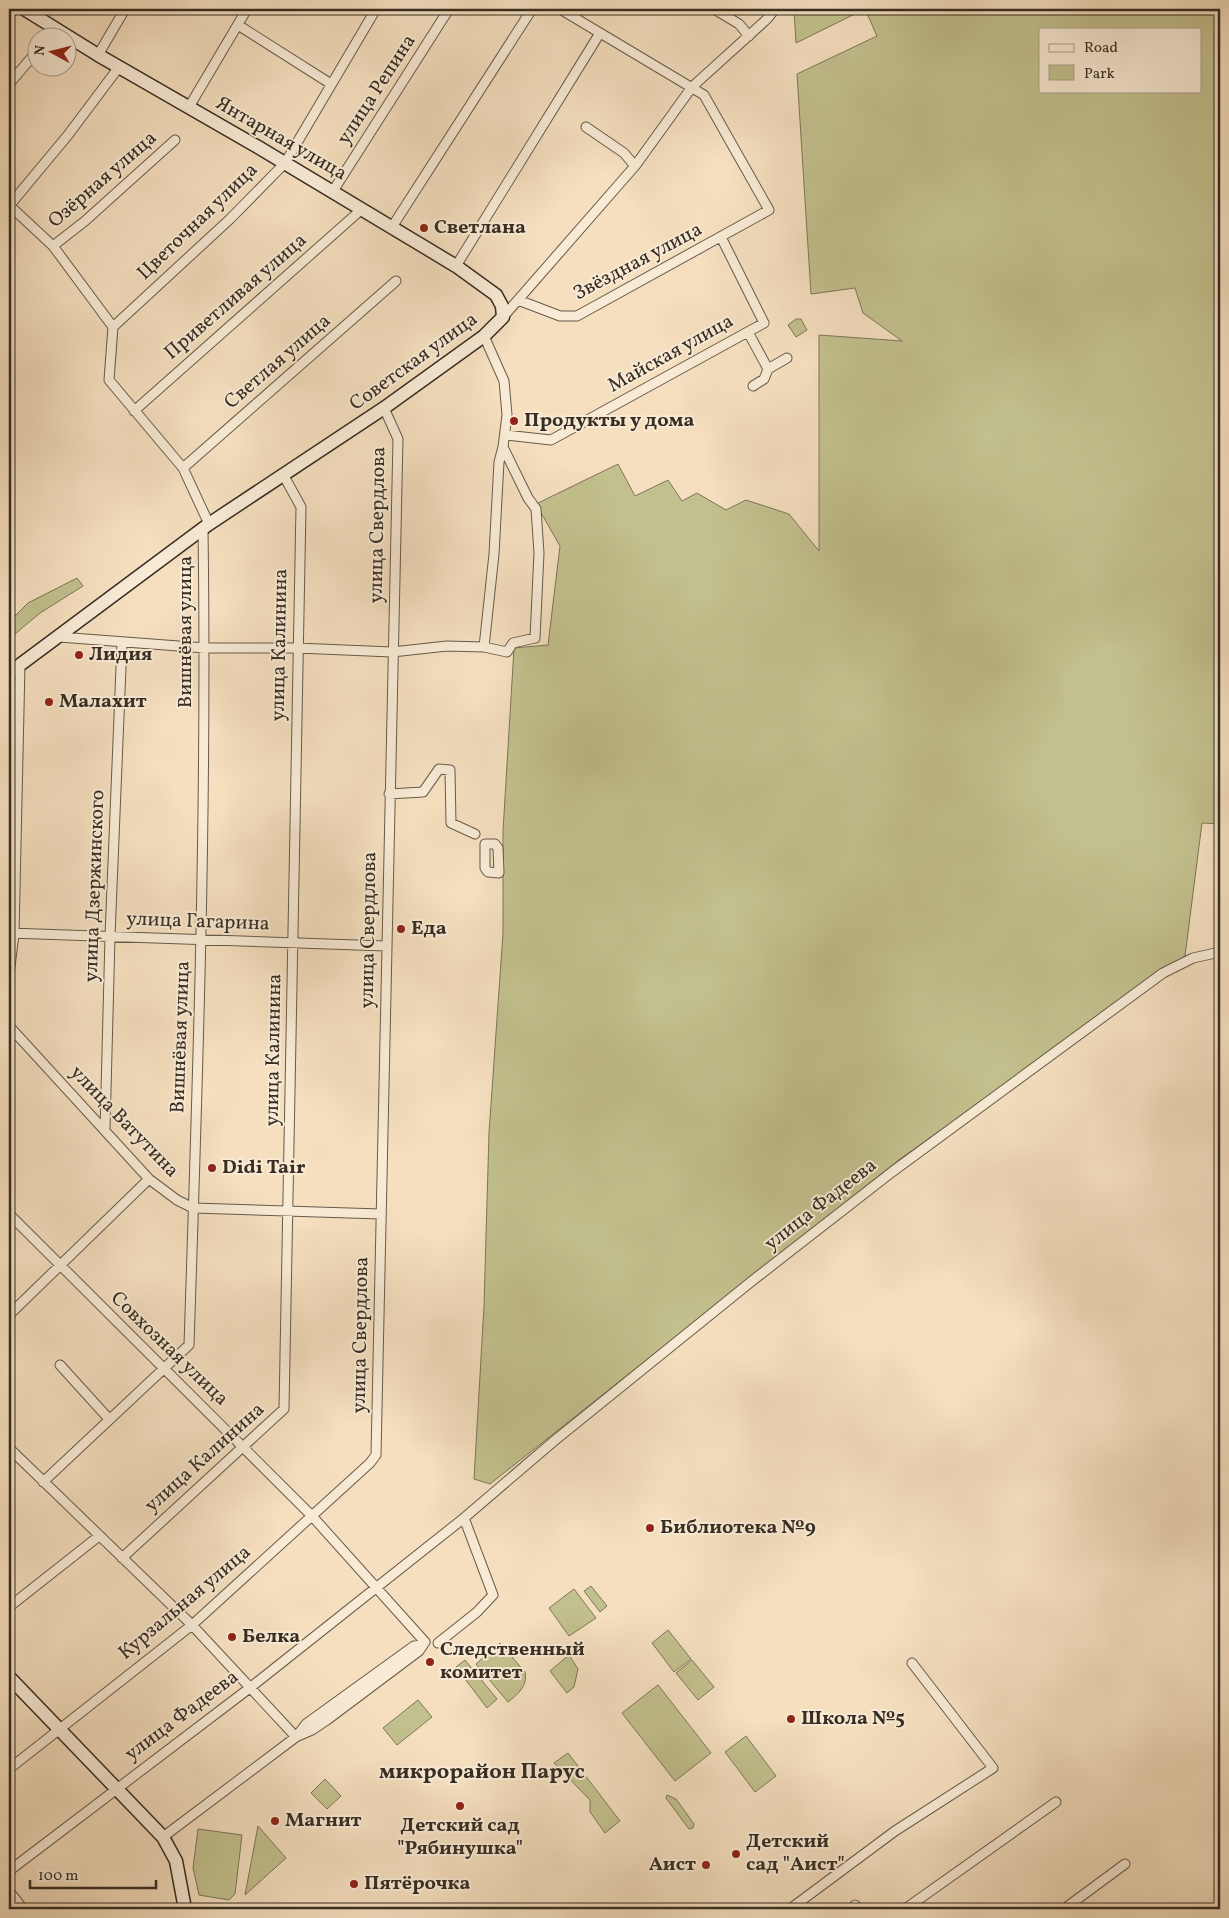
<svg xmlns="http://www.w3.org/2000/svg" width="1229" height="1918" viewBox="0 0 1229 1918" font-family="Vollkorn,serif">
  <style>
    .green { fill: #c2c08e; stroke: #7c7658; fill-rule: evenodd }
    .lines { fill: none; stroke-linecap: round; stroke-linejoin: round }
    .street-casing { stroke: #665a49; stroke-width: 11 }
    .secondary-casing { stroke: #372d22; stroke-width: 15 }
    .street { stroke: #f8ead5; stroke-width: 9 }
    .secondary { stroke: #f8ead5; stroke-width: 12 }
    .poi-dot { fill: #8f2418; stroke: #f8ead5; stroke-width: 2 }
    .labels { text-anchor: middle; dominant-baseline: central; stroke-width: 4; stroke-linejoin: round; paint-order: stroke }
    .street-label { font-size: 20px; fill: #372d22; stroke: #f8ead5 }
    .poi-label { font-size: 20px; font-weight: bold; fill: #372d22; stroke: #f8ead5; text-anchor: start }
    .quarter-label { font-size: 22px; font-weight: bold; fill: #372d22; stroke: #f8ead5 }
  </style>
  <rect width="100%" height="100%" fill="#f5dfbf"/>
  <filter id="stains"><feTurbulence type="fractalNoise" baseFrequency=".004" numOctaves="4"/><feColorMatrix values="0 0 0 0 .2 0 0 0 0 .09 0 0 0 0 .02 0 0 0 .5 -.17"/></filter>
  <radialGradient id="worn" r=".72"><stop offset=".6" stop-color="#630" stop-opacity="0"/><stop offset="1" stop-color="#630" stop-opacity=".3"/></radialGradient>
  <path class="green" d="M 794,9 L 865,9 L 796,43 Z
    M 865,9 L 1220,9 L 1220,824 L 1202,823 L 1185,956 L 900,1159 L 490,1484 L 474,1479 L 484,1306 L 489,1133 L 503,933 L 503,831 L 514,648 L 548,645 L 560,546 L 536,504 L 618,464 L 635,496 L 668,480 L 682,501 L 697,493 L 726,510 L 746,500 L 789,514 L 819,551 L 819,335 L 902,341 L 863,313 L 855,288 L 811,294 L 797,74 L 877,36 ZM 1040,29 L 1200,29 L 1200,91 L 1040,91 Z
    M 796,319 L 801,319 L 807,330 L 796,337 L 788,325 Z
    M 77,578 L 83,586 L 40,613 L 9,639 L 9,622 L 28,603 Z
    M 591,1586 L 607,1606 L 600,1612 L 584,1591 Z
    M 574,1589 L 596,1618 L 569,1636 L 549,1608 Z
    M 668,1630 L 691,1659 L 674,1672 L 652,1643 Z
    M 500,1643 L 525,1672 C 528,1686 518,1694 508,1702 L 476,1664 Z
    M 569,1655 L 578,1669 L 574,1687 L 567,1693 L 550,1671 Z
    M 465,1660 L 497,1699 L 487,1708 L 456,1667 Z
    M 692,1660 L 714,1687 L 698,1700 L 676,1673 Z
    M 658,1685 L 711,1753 L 675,1781 L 622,1713 Z
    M 418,1700 L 432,1717 L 397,1745 L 383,1728 Z
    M 746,1736 L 776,1776 L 755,1792 L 725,1752 Z
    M 568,1753 L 620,1821 L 605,1833 L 590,1812 L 590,1800 L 554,1763 Z
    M 325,1779 L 341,1796 L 327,1809 L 311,1793 Z
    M 667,1795 L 676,1799 L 694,1824 L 693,1828 L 689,1829 L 666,1798 Z
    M 258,1826 L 286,1858 L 245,1895 Z
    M 198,1829 L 242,1835 L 235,1894 L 229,1900 L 199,1895 L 193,1868 Z"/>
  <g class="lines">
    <defs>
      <path id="street" d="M 714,9 L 739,24 L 749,36
        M 238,25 L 331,84
        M 48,38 L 55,29
        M 98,55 L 125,9
        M 9,84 L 38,50
        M 189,107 L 247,9
        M 586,127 L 624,153 L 635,166
        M 333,191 L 449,9
        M 9,206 L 68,135 L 119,67
        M 10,206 L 53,246 L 113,327 L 109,380 L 183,468 L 209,524
        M 392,227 L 532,9
        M 53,246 L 85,221 L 175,140
        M 456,266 L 600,33
        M 518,300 L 560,316 L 577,316 L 769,210 L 704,95 L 560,9
        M 503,317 L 635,166 L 692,87 L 767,19 L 775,9
        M 113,327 L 230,219 L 285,163 L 376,9
        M 748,332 L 768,369 L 787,358
        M 753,386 L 764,379 L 768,369
        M 134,411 L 362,209
        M 505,435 L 551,440 L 764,323 L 721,237
        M 183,468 L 396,281
        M 59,637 L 205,648 L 297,648 L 392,652 L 447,646 L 484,647 L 507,652 L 513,643 L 535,638 L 539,553 L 536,509 L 528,498 L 503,447 L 507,415 L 504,381 L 484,336
        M 484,647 L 494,554 L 499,462 L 503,447
        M 389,794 L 423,792 L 439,769 L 450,770 L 451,823 L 475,834
        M 485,844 L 495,844 L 498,848 L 499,873 L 488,872 L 485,868 Z
        M 9,933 L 386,946
        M 9,975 L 14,934 L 20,665
        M 9,1026 L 149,1179 L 177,1200 L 193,1208 L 381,1214
        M 105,1130 L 110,936 L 122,643
        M 9,1214 L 312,1516 L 425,1642 L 419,1651 L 327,1720 L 312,1730 L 296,1737
        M 9,1315 L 149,1179
        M 60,1365 L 109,1419
        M 9,1448 L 192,1625 L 296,1737
        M 43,1482 L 189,1345 C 198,1073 207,801 203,529
        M 122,1558 L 284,1409 L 301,507 L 284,476
        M 9,1607 L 99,1536
        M 438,1643 L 477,1612 L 493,1595 L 464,1518
        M 9,1769 L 192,1625 L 370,1463 L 376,1455 L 398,439 L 384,408
        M 163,1837 L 296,1737 L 306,1724 L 414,1646 L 421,1645
        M 9,1871 L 251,1687 L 464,1518 L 554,1441 L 752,1281 L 892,1172 L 1163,973 L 1193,958 L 1220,952
        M 9,1891 L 23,1909
        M 855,1905 L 859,1909
        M 790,1909 L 895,1831 L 993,1768 L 912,1663
        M 905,1909 L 1056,1802
        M 1064,1909 L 1125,1864"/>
      <path id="secondary" d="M 9,673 L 209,524 L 384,408 L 484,336 L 503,317 L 502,306 L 496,295 L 456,266 L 258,147 L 98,55 L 24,9
        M 9,1677 L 163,1837 L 176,1861 L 185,1909"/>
    </defs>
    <use href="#street" class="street-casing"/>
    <use href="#secondary" class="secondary-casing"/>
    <use href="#street" class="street"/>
    <use href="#secondary" class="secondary"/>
  </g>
  <g class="poi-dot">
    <circle cx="424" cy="228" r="5"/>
    <circle cx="514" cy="421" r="5"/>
    <circle cx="79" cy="655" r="5"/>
    <circle cx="49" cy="702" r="5"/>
    <circle cx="401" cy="929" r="5"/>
    <circle cx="212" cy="1168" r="5"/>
    <circle cx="650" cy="1528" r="5"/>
    <circle cx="232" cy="1637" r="5"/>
    <circle cx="430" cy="1662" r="5"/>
    <circle cx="791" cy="1719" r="5"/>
    <circle cx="460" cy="1806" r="5"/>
    <circle cx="275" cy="1821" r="5"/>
    <circle cx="736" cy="1854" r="5"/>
    <circle cx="706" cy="1865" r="5"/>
    <circle cx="354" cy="1884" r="5"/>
  </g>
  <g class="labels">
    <g class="street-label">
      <text transform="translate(377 90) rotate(-57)">улица Репина</text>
      <text transform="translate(281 139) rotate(30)">Янтарная улица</text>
      <text transform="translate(103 180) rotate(-41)">Озёрная улица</text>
      <text transform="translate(198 222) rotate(-44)">Цветочная улица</text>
      <text transform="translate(638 262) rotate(-28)">Звёздная улица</text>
      <text transform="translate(236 297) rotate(-41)">Приветливая улица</text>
      <text transform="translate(671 354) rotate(-29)">Майская улица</text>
      <text transform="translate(278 362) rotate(-41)">Светлая улица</text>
      <text transform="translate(414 362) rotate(-36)">Советская улица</text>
      <text transform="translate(378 525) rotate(-89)">улица Свердлова</text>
      <text transform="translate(186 632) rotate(-90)">Вишнёвая улица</text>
      <text transform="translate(280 645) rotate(-89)">улица Калинина</text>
      <text transform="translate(95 886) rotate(-88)">улица Дзержинского</text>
      <text transform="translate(198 922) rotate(2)">улица Гагарина</text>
      <text transform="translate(369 930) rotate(-89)">улица Свердлова</text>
      <text transform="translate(181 1037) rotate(-88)">Вишнёвая улица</text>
      <text transform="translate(274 1050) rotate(-89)">улица Калинина</text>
      <text transform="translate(124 1122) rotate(46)">улица Ватутина</text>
      <text transform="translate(821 1205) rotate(-38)">улица Фадеева</text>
      <text transform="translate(361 1335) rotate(-89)">улица Свердлова</text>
      <text transform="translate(169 1349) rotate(44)">Совхозная улица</text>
      <text transform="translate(205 1458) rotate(-42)">улица Калинина</text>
      <text transform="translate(185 1603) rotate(-40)">Курзальная улица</text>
      <text transform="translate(182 1716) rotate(-37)">улица Фадеева</text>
    </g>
    <g class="poi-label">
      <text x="434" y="228">Светлана</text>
      <text x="524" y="421">Продукты у дома</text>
      <text x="89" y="655">Лидия</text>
      <text x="59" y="702">Малахит</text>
      <text x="411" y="929">Еда</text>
      <text x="222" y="1168">Didi Tair</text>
      <text x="660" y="1528">Библиотека №9</text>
      <text x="242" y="1637">Белка</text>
      <text x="440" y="1650">Следственный<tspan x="440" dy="23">комитет</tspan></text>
      <text x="801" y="1719">Школа №5</text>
      <text x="285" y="1821">Магнит</text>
      <text x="460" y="1826" text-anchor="middle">Детский сад<tspan x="460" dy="23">"Рябинушка"</tspan></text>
      <text x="746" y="1842">Детский<tspan x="746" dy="23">сад "Аист"</tspan></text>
      <text x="696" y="1865" text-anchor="end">Аист</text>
      <text x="364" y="1884">Пятёрочка</text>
    </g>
    <g class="quarter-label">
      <text x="482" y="1772">микрорайон Парус</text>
    </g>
  </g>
  <rect width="1229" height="1918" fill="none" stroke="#f5dfbf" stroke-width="30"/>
  <rect x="10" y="10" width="1209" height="1898" fill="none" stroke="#372d22" stroke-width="2.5"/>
  <rect x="15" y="15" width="1199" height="1888" fill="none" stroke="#372d22"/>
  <rect x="1039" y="28" width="162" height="65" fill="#f8ead5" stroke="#ab9e8d"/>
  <rect x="1049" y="44" width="25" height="8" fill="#f8ead5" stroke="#ab9e8d"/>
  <text x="1084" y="52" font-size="15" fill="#372d22">Road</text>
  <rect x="1049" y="65" width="25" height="15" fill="#c2c08e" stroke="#ab9e8d"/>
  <text x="1084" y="78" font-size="15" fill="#372d22">Park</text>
  <g transform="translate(52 52) rotate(277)"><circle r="24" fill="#f8ead5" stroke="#ab9e8d"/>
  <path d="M0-4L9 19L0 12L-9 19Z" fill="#8f2418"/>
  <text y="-8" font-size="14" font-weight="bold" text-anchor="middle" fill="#372d22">N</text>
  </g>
  <path d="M30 1880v8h126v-8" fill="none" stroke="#372d22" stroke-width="2.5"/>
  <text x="38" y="1880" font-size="15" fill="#372d22" stroke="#f8ead5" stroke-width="4" paint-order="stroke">100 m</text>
  <rect width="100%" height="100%" filter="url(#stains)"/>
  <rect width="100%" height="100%" fill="url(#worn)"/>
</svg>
